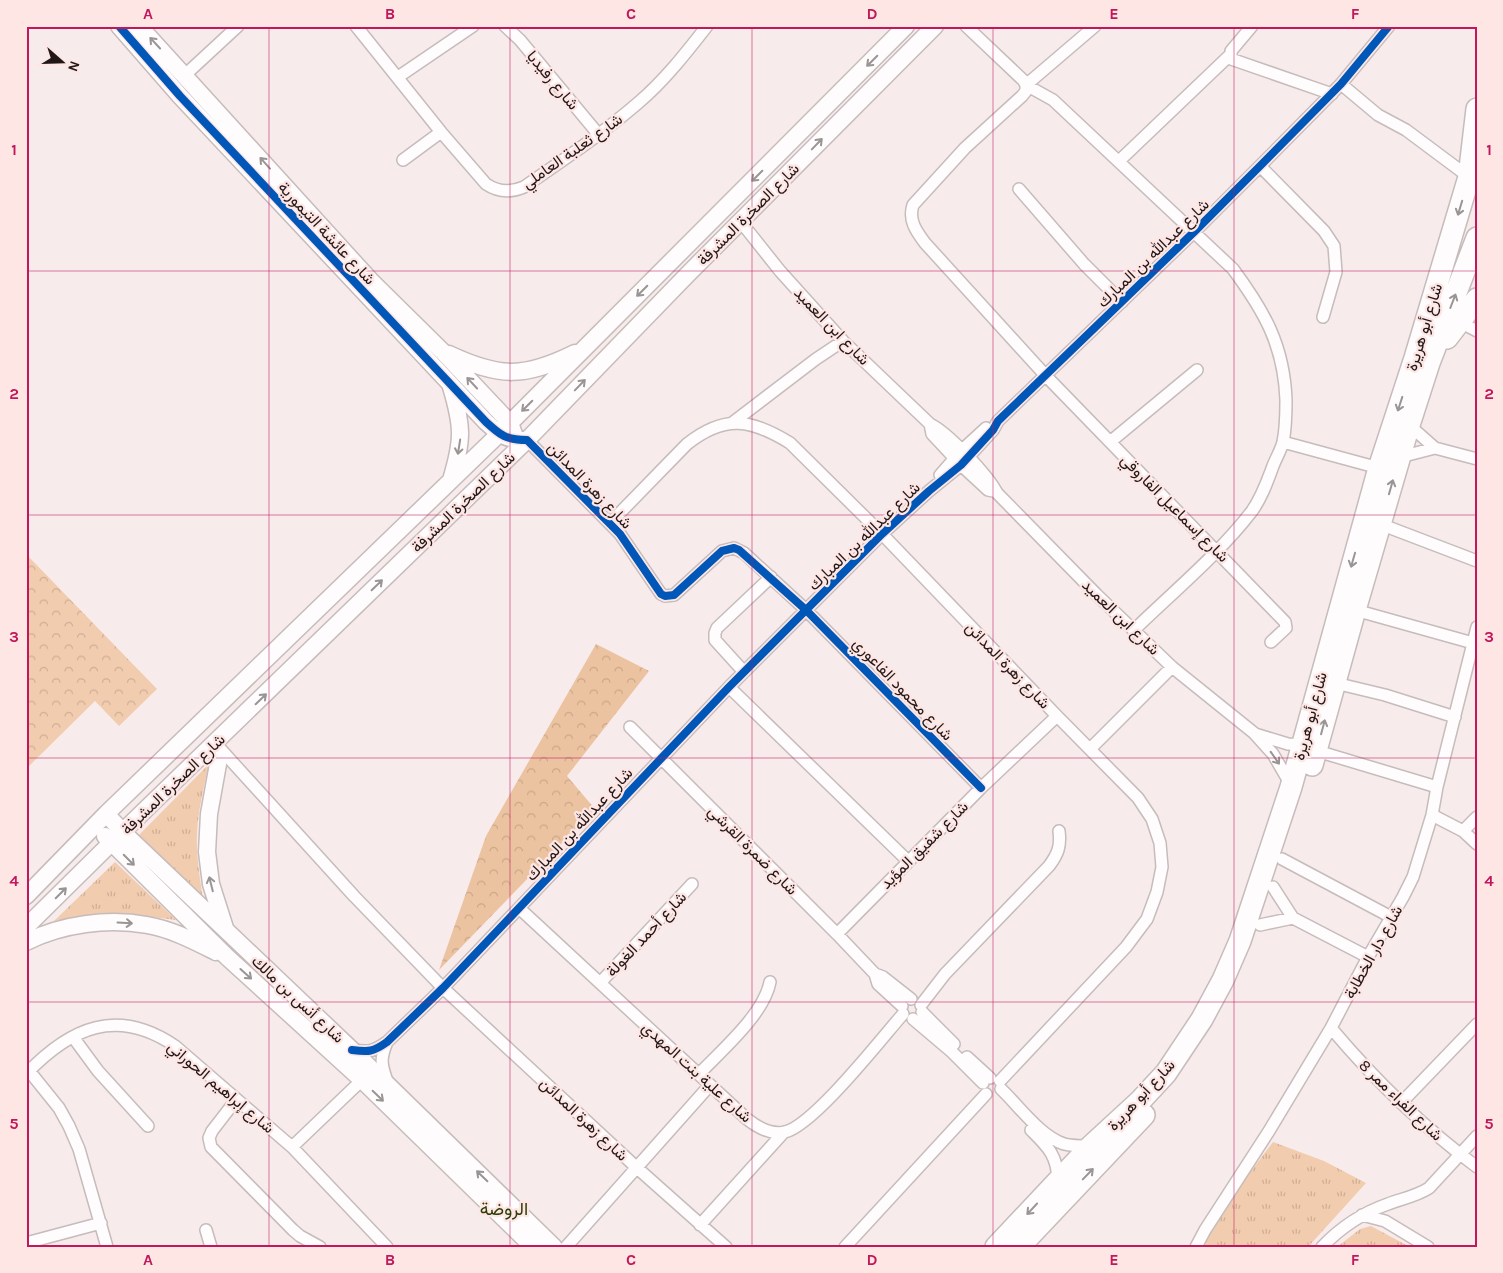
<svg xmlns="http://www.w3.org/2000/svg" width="1503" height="1273" viewBox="0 0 1503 1273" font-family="Karla,Vazirmatn,sans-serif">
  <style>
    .grass { fill: url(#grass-tufts) }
    .forest { fill: url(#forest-crowns) }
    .park { fill: url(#park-crowns) }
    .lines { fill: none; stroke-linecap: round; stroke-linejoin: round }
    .street-casing { stroke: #c6bcbc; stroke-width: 14 }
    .secondary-casing { stroke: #c6bcbc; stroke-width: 19 }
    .highway-casing { stroke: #c6bcbc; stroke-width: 24 }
    .street { stroke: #fefcfc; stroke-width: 11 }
    .secondary { stroke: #fefcfc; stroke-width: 16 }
    .highway { stroke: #fefcfc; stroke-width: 21 }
    .cycleway-casing { stroke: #fee6e5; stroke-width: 11 }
    .cycleway { stroke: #0057b8; stroke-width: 8 }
    .oneway { stroke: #9a9595 }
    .grid { fill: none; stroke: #c2185b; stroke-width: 1; stroke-opacity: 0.55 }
    .labels { text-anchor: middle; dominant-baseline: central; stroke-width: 4.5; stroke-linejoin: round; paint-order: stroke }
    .street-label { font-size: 16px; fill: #201817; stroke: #fee6e5 }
    .neighbourhood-label { font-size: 18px; fill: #2b3d06; stroke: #fee6e5 }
    .neatline { fill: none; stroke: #c2185b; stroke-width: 2 }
    .grid-label { font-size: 16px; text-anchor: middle; font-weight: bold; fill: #c2185b }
  </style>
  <defs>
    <pattern id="grass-tufts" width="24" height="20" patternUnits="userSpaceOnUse" patternTransform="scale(1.25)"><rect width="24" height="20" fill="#f2ccae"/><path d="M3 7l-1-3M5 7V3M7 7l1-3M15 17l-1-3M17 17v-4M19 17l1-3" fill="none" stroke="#cfae95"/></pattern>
    <pattern id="forest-crowns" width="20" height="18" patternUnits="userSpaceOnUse" patternTransform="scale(1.25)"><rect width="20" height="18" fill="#ecc3a0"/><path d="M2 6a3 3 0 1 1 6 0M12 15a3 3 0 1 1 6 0" fill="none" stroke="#caa789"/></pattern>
    <pattern id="park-crowns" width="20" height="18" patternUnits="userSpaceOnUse" patternTransform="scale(1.25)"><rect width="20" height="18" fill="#f2ccae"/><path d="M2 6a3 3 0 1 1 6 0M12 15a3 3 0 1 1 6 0" fill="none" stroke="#cfae95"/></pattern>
  </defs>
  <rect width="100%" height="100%" fill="#f8ebeb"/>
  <path class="grass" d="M 209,764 C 204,787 198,810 197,834 C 196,856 200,878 203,900 L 138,836 Z
    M 115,862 L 176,920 L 118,913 L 54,921 Z
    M 1273,1142 L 1324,1161 L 1366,1183 L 1308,1247 L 1201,1247 L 1223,1208 Z
    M 1371,1226 L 1410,1247 L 1337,1247 L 1360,1229 Z"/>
  <path class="forest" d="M 596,644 L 649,671 L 567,776 L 595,809 L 439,970 L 486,836 Z"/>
  <path class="park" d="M 26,554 L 157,689 L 119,726 L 95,701 L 26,769 Z"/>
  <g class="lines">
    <defs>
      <path id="street" d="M 356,26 L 441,132 L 486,184 C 498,192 510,193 524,187 C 563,160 602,134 638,103 C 664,81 686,53 707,26
        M 505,26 L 520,40 L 599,135
        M 966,26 L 1023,80 L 1026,85 L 1053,100 L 1233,269 C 1264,311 1284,345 1286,400 C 1286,413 1286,428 1283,442 C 1281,450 1276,458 1273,466 C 1267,482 1262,497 1252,511 C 1220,553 1172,593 1134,630
        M 1095,26 L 1026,85 L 1026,91 L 1022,96 L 965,148 L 913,205 C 908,220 916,231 925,243 L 1046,376 L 1285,622 L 1286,628 L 1271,642
        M 1252,26 L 1231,51 L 1231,59 L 1332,94
        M 185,75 L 238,26
        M 398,77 L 473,26
        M 1341,84 L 1378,115 L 1406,130 L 1469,177
        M 403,160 L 441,132
        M 1119,161 L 1230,55
        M 1260,166 L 1324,231 L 1334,246 L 1336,272 L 1323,317
        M 1019,189 L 1084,264 L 1122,302
        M 741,222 L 780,271 L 843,341 L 930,424 C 947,432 988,475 997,493 L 1097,595 L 1172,667 L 1254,733 L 1273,754 L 1291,785
        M 1458,321 L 1477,331
        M 732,423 L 816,359 L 843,341
        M 930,424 L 932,434 L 961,465 L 988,490 L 993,491
        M 1409,425 L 1435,448 L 1477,459
        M 527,440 L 620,534 L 661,594 L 665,596 L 674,595 L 722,551 L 734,548 L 744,553 L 806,610 L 981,788
        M 1110,442 L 1197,370
        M 1283,442 L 1379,468
        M 1400,457 L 1435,448
        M 940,475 L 961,451 L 986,428
        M 610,523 L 687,444 C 725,414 751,419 790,443 L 882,534 L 1057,716 L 1138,798 L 1152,819 L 1160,843 L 1162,867 L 1157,892 L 1147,919 L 1126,947 L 1000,1081
        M 1380,524 L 1477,561
        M 1355,610 L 1473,643
        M 744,672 L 715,640 L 715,633 L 717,628 L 771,577
        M 1335,683 L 1385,695 L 1455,717
        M 729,687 L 908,861
        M 630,727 L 837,934 L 875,974 L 883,977 L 911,999
        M 1255,734 L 1288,744 L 1303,745
        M 215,743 L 354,896 L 443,988 L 636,1167 L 726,1247
        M 1090,749 L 1172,667
        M 1317,751 L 1437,787
        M 1432,815 L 1463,831 L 1477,844
        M 1463,831 L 1477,817
        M 1282,859 L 1391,917
        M 1273,887 L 1293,918 L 1368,957
        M 519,908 L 747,1119 C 757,1127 771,1135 785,1132 C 814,1125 881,1039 903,1014
        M 1260,925 L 1293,918
        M 837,934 L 981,788 L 1057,716
        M 875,974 L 878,984 L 902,1006
        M 600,983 L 692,884
        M 921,1005 L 945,974 L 1049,866 C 1058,854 1061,846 1059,831
        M 922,1012 L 954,1044
        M 913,1019 L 952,1052 L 983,1083
        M 1331,1028 C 1374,1079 1423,1127 1477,1167
        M 73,1037 L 98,1071 L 148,1126
        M 387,1042 C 380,1059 381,1064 387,1081
        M 352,1050 C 369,1052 373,1052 387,1042 L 443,988 L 729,687 L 882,534 L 929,491 L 961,465 L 993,430 L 998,421 L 1195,231 L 1260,166 L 1341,84 L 1389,26
        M 967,1057 L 990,1078
        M 26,1067 L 59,1108 L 69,1126 L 79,1149 L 107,1247
        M 26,1074 C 71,1027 117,1007 175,1046 L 292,1147 L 387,1247
        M 699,1074 C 722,1050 764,1014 770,982
        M 1001,1089 C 1019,1106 1040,1136 1064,1144 C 1072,1146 1082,1146 1091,1146
        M 236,1100 L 212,1131 L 209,1138 L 211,1147 L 293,1230 L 300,1236 L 320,1247
        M 1401,1103 L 1477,1024
        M 1031,1130 C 1048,1147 1057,1155 1058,1180
        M 292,1147 L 362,1080
        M 1362,1215 L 1385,1221 L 1428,1247
        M 700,1225 L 784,1132
        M 206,1230 L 211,1247
        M 26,1243 L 101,1223
        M 566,1247 L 710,1085
        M 845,1247 L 986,1094
        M 1196,1247 L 1205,1230 L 1269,1131 L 1331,1028 L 1368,957 L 1403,897 L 1413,877 L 1432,815 L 1437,787 L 1477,627
        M 1322,1247 C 1341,1227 1362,1213 1388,1204 C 1401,1199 1417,1196 1429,1188 L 1477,1136"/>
      <path id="secondary" d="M 119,26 L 180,96 L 486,422 C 500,435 506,440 527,440
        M 139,26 L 371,281 L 443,352 L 510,423 L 514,434
        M 449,354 C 500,378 525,378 575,353
        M 451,480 C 463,440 463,427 451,387
        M 213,745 L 217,758 L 218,764 L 209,814 L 207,852 L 211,884 L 225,928
        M 106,814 L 130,839 L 352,1050 L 554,1247
        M 105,836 L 227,957 L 362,1080 L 533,1247
        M 26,896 L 106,814 L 499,434 L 906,26
        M 26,927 L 112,842 L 527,440 L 689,273 L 935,26
        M 26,942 C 62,924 108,918 147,925 C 171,929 194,941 216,952"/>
      <path id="highway" d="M 1447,338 L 1477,299
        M 1312,765 L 1355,610 L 1409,425 L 1429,363 L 1477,238
        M 996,1247 L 1091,1146 L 1141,1100 L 1166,1073 L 1202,1019 L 1223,980 L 1240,941 L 1291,787 L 1379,468 L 1415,358 L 1469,177 L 1477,109
        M 1019,1247 L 1144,1115"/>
    </defs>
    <use href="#street" class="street-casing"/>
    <use href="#secondary" class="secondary-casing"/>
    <use href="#highway" class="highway-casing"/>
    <use href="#street" class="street"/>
    <use href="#secondary" class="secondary"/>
    <use href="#highway" class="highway"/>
    <defs>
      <path id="cycleway" d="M 119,26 L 180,96 L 486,422 C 500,435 506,440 527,440 L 620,534 L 661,594 L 665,596 L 674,595 L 722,551 L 734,548 L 739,550 L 806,610 L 981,788
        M 352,1050 C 369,1052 373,1052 387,1042 L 443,988 L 729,687 L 882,534 L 929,491 L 961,465 L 993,430 L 998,421 L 1195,231 L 1260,166 L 1341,84 L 1389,26"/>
    </defs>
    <use href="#cycleway" class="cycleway-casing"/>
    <use href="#cycleway" class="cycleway"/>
  </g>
  <defs><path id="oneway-shaft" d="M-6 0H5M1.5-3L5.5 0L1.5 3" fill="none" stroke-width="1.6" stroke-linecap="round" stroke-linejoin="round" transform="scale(1.25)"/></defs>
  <g class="oneway">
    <use href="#oneway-shaft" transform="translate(155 43) rotate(-133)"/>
    <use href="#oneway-shaft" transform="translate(872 61) rotate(135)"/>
    <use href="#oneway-shaft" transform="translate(817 144) rotate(-46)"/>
    <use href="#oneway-shaft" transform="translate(265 163) rotate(-132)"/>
    <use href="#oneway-shaft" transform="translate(757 176) rotate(135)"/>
    <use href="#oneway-shaft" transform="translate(1460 208) rotate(107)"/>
    <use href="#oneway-shaft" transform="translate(642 291) rotate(135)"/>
    <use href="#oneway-shaft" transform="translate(1453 301) rotate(-69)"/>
    <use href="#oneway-shaft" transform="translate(472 383) rotate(-133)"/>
    <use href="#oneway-shaft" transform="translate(580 385) rotate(-46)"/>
    <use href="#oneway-shaft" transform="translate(1400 404) rotate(108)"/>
    <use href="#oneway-shaft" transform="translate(527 406) rotate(135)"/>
    <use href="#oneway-shaft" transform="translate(459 447) rotate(99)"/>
    <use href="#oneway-shaft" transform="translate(1391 487) rotate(-74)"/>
    <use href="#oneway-shaft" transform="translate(1353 560) rotate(106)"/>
    <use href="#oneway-shaft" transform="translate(377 585) rotate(-44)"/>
    <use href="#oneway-shaft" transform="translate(261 699) rotate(-44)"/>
    <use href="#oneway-shaft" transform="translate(1323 727) rotate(-75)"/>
    <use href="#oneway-shaft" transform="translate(1275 758) rotate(55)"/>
    <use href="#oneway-shaft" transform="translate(129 860) rotate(45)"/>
    <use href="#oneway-shaft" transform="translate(211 884) rotate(-104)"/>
    <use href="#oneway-shaft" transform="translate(61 893) rotate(-45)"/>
    <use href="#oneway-shaft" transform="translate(125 923) rotate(3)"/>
    <use href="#oneway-shaft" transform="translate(246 974) rotate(42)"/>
    <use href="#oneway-shaft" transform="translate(378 1096) rotate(44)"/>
    <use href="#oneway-shaft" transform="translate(1088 1174) rotate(-46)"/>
    <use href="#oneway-shaft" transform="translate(482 1176) rotate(-136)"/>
    <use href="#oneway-shaft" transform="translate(1032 1209) rotate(133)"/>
  </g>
  <path class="grid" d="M 269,26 L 269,1247M 510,26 L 510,1247M 752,26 L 752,1247M 993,26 L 993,1247M 1234,26 L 1234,1247M 26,271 L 1477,271M 26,515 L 1477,515M 26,758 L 1477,758M 26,1002 L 1477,1002"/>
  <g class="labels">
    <g class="street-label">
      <text transform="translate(553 80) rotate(50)">شارع رفيديا</text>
      <text transform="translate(572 151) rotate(-35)">شارع ثعلبة العاملي</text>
      <text transform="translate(748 214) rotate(-45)">شارع الصخرة المشرفة</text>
      <text transform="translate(327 233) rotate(47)">شارع عائشة التيمورية</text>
      <text transform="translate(1153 253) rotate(-44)">شارع عبدالله بن المبارك</text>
      <text transform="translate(832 326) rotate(46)">شارع ابن العميد</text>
      <text transform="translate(1424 327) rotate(-73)">شارع أبو هريرة</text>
      <text transform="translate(590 485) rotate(46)">شارع زهرة المدائن</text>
      <text transform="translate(463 502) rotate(-44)">شارع الصخرة المشرفة</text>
      <text transform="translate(1175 508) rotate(45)">شارع إسماعيل الفاروقي</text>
      <text transform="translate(864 536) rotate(-44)">شارع عبدالله بن المبارك</text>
      <text transform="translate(1121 617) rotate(44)">شارع ابن العميد</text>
      <text transform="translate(1008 665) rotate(46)">شارع زهرة المدائن</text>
      <text transform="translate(903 689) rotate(46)">شارع محمود الفاعوري</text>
      <text transform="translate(1310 716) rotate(-75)">شارع أبو هريرة</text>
      <text transform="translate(173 784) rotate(-44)">شارع الصخرة المشرفة</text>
      <text transform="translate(579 824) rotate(-47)">شارع عبدالله بن المبارك</text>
      <text transform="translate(924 845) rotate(-45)">شارع شفيق المؤيد</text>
      <text transform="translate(753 850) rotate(45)">شارع ضمرة القرشي</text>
      <text transform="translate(646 934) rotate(-47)">شارع أحمد الغولة</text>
      <text transform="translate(1373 952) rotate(-61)">شارع دار الخطابة</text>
      <text transform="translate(298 999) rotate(43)">شارع أنس بن مالك</text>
      <text transform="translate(697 1072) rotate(42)">شارع علية بنت المهدي</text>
      <text transform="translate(221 1087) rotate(40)">شارع إبراهيم الحوراني</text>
      <text transform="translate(1141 1095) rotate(-47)">شارع أبو هريرة</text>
      <text transform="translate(1401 1100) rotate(44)">شارع الفراء ممر 8</text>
      <text transform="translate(584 1119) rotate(43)">شارع زهرة المدائن</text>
    </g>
    <g class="neighbourhood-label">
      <text x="504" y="1209">الروضة</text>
    </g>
  </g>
  <rect width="1503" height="1273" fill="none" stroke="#fee6e5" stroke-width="55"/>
  <g transform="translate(62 62) rotate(110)" stroke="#fee6e5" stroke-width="4" paint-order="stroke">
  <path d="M0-4L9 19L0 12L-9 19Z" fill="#201817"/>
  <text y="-8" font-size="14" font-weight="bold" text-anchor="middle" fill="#201817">N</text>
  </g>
  <rect x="28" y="28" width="1448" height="1218" class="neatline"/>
  <g class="grid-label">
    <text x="148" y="19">A</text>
    <text x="390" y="19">B</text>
    <text x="631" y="19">C</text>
    <text x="872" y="19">D</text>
    <text x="1114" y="19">E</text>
    <text x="1355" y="19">F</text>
    <text x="14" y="155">1</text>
    <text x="1489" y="155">1</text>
    <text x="14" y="399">2</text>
    <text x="1489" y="399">2</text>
    <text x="14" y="642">3</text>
    <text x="1489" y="642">3</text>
    <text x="14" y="886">4</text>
    <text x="1489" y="886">4</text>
    <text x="14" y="1129">5</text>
    <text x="1489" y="1129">5</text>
    <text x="148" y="1265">A</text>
    <text x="390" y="1265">B</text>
    <text x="631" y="1265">C</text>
    <text x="872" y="1265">D</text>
    <text x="1114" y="1265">E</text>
    <text x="1355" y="1265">F</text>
  </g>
</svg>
